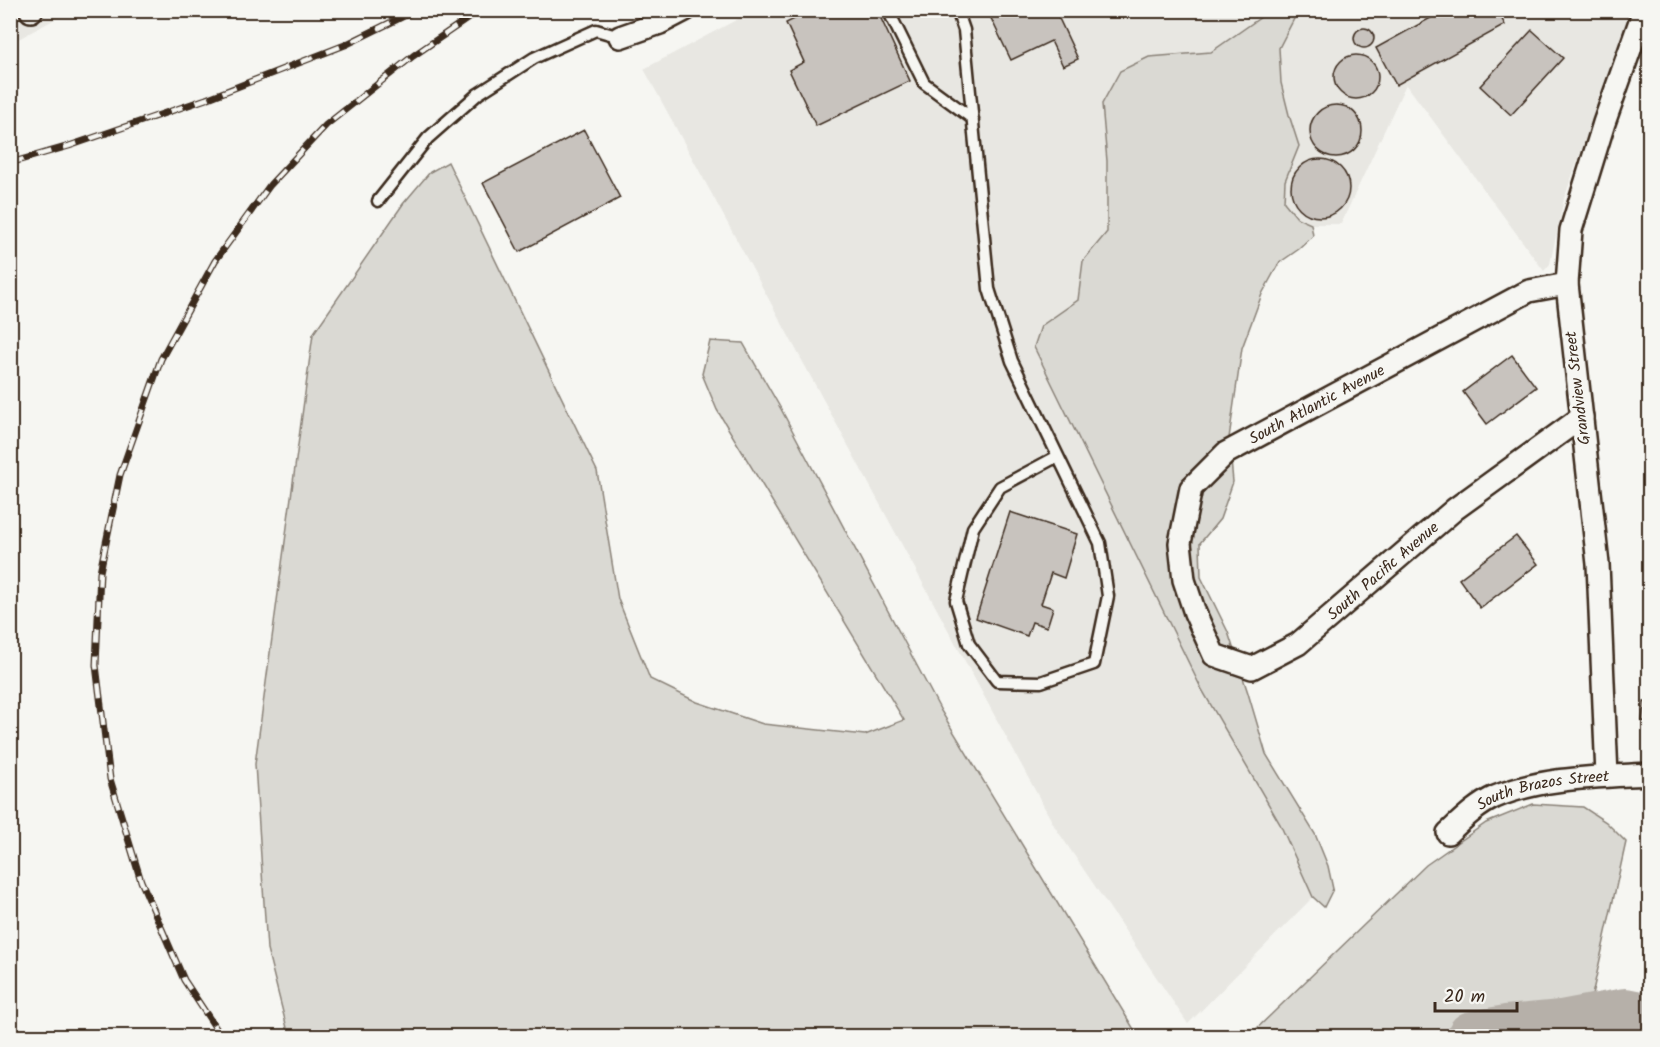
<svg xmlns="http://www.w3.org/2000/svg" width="1660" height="1047" viewBox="0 0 1660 1047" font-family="Kalam,sans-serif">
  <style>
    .built { fill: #e8e7e2 }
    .green { fill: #dad9d3; stroke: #8a8278; stroke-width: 1.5 }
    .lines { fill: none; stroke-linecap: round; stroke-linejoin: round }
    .river { stroke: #b6b0a9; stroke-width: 50 }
    .building { fill: #c8c3be; stroke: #3b2a1e; stroke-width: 1.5 }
    .service-casing { stroke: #3b2a1e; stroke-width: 15 }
    .minor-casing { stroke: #3b2a1e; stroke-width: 26 }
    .service { stroke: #f6f6f2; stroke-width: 10 }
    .minor { stroke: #f6f6f2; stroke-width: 21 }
    .rail-casing { stroke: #3b2a1e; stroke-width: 7 }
    .rail { stroke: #f6f6f2; stroke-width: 4.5; stroke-dasharray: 14; stroke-linecap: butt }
    .labels { text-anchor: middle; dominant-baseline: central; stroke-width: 6; stroke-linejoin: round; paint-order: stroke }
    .street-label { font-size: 16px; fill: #3b2a1e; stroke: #f6f6f2 }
  </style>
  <rect width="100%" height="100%" fill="#f6f6f2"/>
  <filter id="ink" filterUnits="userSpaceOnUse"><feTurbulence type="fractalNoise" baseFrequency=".0167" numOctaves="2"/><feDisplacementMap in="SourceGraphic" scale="12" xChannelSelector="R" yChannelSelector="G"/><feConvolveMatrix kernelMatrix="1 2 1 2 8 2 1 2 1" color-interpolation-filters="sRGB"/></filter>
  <g filter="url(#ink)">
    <path class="built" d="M 11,11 L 70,11 L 11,43 Z
      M 753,11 L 1264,11 L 1261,17 L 1211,52 L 1149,57 L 1102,104 L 1107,161 L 1107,232 L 1083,261 L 1079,300 L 1041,326 L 1116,515 L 1201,688 L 1280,824 L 1313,897 L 1188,1024 L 1055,827 L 644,69 Z
      M 1298,11 L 1631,11 L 1564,199 L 1550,264 L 1544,271 L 1406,84 L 1341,224 L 1311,224 L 1297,218 L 1284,202 L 1285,181 L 1299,146 L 1289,115 L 1281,83 L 1279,48 Z"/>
    <path class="green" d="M 1264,11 L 1298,11 L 1279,48 L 1281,83 L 1289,115 L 1299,146 L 1285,181 L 1284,202 L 1297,218 L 1311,224 L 1313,236 L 1299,249 L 1279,263 L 1262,294 L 1242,348 L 1229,438 L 1233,482 L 1220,519 L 1200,543 L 1201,577 L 1228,632 L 1248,693 L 1266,754 L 1315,834 L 1328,866 L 1333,889 L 1324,907 L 1313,897 L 1280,824 L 1201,688 L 1034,347 L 1041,326 L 1078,300 L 1083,261 L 1107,232 L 1107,161 L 1102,104 L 1120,71 L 1149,57 L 1211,52 L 1261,17 Z
      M 448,162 L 597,471 L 618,599 L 650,679 L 697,702 L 763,724 L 865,735 L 904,720 L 717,410 L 702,374 L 710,341 L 743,343 L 781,409 L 941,711 L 1138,1036 L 289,1036 L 267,949 L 255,764 L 313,334 L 403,204 L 430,172 Z
      M 1533,804 L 1583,807 L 1606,822 L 1626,842 L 1591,1000 L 1482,1016 L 1435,1036 L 1398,1036 L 1383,1031 L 1375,1036 L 1249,1036 L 1426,865 L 1486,823 Z"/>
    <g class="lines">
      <path class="river" d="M 1472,1036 L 1506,1030 L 1561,1025 L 1625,1013 L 1650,1018"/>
    </g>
    <path class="building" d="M 813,10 L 877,10 L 910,81 L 816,126 L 789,70 L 804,62 L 786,23 Z
      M 990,10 L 1055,10 L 1078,59 L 1063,66 L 1051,41 L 1011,60 L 988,12 Z
      M 1445,10 L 1497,10 L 1505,25 L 1396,85 L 1376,48 Z
      M1354 38a10 10 0 1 1 20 0a10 10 0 1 1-20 0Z
      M 1532,30 L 1563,58 L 1511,115 L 1480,86 Z
      M1334 77a22 22 0 1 1 44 0a22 22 0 1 1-44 0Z
      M1310 131a26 26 0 1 1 52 0a26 26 0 1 1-52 0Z
      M 584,130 L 620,198 L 519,252 L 483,183 Z
      M1291 188a29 29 0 1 1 58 0a29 29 0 1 1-58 0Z
      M 1512,355 L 1536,387 L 1487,424 L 1463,392 Z
      M 1010,512 L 1077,534 L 1064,578 L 1051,573 L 1041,604 L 1053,608 L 1047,627 L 1032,622 L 1027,636 L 976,618 Z
      M 1516,536 L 1538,564 L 1480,608 L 1459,579 Z
      M 1644,702 L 1650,702 L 1650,735 L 1649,722 L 1642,721 Z"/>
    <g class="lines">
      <defs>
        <path id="service" d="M 888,10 L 924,83 L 973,119
          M 957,10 L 964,30 L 989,289 L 1012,361 L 1100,543 L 1108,596 L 1094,664 L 1041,682 L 997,681 L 969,644 L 956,601 L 973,528 L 1000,487 L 1058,456
          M 378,201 L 428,138 L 478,94 L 534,58 L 596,30 L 620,37"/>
        <g id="minor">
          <path d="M 31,11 L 32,10"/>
          <path d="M 620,37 L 660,23 L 685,10"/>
          <path id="s1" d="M 1567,284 L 1529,291 L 1226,453 L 1191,488 L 1180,543 L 1184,580 L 1195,613 L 1214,655 L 1252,668 L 1298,644 L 1455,509 L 1582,417"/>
          <path d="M 1607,776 L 1598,564 L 1567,284 L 1571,230 L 1604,123 L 1644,10"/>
          <path id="s2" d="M 1448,833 C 1462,820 1477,805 1495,797 C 1543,777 1599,777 1650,774"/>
        </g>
      </defs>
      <use href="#service" class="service-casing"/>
      <use href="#minor" class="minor-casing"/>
      <use href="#service" class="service"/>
      <use href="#minor" class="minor"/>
      <defs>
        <path id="rail" d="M 10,163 L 69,146 L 206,99 L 345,45 L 416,10
          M 10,1027 L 28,1036
          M 221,1036 L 184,980 L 141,881 L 110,779 L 96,665 L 100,572 L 120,475 L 161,359 L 215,261 L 270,185 L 326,125 L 413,56 L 480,10"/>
      </defs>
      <use href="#rail" class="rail-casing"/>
      <use href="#rail" class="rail"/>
    </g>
  </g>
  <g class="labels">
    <g class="street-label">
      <text transform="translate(1578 388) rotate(-97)">Grandview Street</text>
      <text transform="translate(1317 405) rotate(-28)">South Atlantic Avenue</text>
      <text stroke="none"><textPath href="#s1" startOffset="810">South Pacific Avenue</textPath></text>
      <text stroke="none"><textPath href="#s2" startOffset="108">South Brazos Street</textPath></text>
    </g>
  </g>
  <rect width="1660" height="1047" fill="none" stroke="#f6f6f2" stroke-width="36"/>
  <rect x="18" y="18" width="1624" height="1011" fill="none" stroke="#3b2a1e" stroke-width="2" filter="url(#ink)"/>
  <path d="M1435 1002v9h82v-9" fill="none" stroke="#3b2a1e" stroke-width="3"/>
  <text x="1444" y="1002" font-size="18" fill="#3b2a1e" stroke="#f6f6f2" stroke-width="4.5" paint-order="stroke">20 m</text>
</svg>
